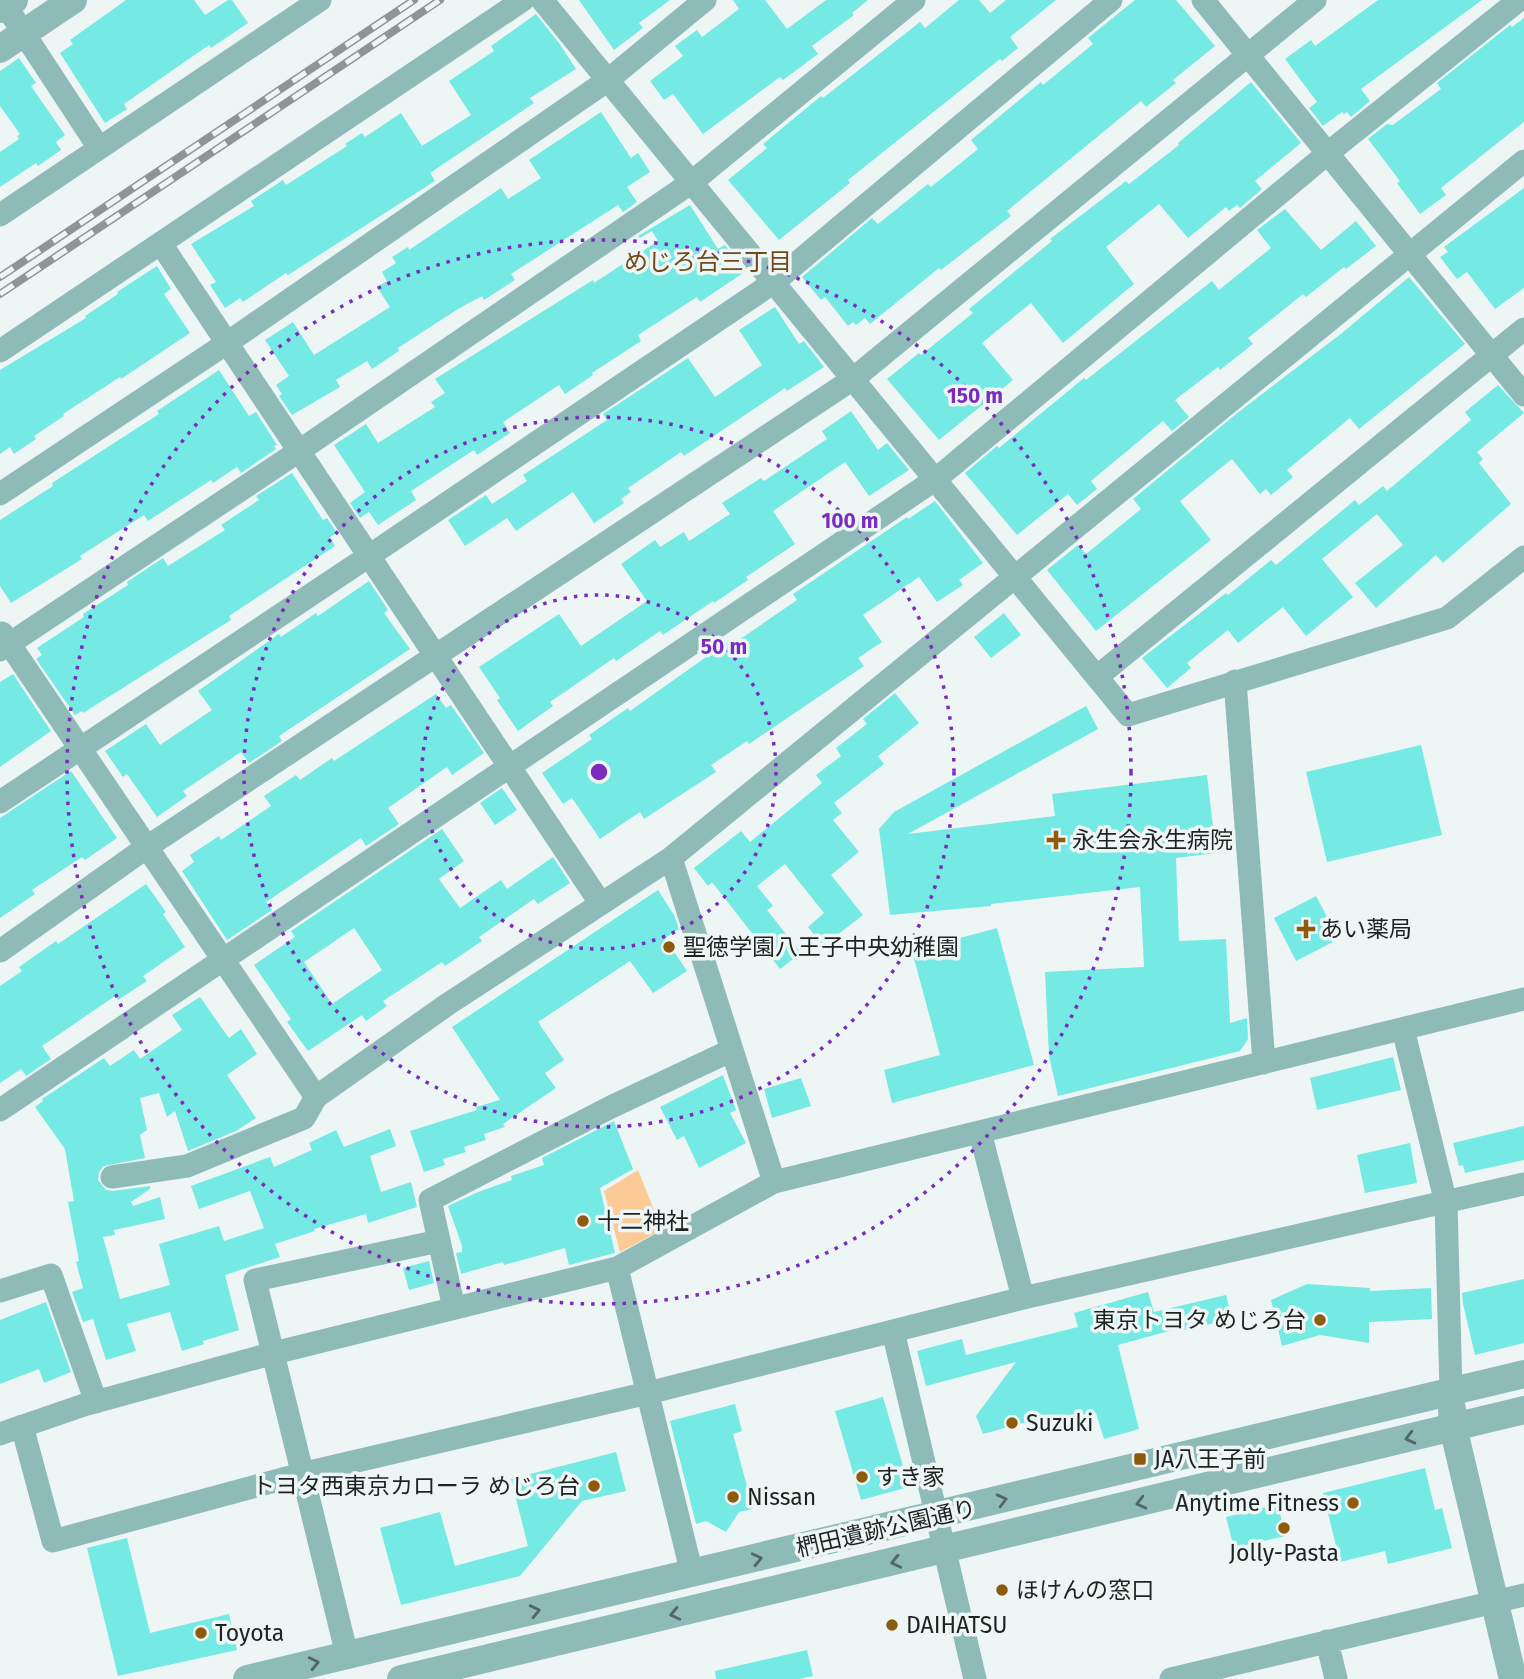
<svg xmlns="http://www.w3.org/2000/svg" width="1524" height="1679" viewBox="0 0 1524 1679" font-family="'Fira Sans','Noto Sans JP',sans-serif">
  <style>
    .green { fill: #fbca95 }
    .building { fill: #75e9e3; fill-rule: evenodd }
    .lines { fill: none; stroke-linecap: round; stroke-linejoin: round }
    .minor { stroke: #8ebbb8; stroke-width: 23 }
    .tertiary { stroke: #8ebbb8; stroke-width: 28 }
    .rail-casing { stroke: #8f9594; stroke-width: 8 }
    .rail { stroke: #edf6f5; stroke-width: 5; stroke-dasharray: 16; stroke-linecap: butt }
    .oneway { stroke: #506765 }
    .ring { fill: none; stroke: #7b2cbf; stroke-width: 3.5; stroke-dasharray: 3.5 7 }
    .poi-dot { fill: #8e5a0b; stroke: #edf6f5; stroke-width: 2.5 }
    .labels { text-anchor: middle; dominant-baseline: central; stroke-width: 7; stroke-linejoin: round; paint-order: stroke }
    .poi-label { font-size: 23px; fill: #1e2221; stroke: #edf6f5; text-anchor: start }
    .street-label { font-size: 23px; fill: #1e2221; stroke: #edf6f5 }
    .neighbourhood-label { font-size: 24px; fill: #704a1b; stroke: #edf6f5 }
    .centre { fill: #7b2cbf; stroke: #edf6f5; stroke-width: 3.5 }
    .ring-label { font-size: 21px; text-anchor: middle; font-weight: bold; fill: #7b2cbf; stroke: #edf6f5; stroke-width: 7; stroke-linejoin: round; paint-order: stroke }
  </style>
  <rect width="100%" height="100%" fill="#edf6f5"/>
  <path class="green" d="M 638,1170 L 662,1230 L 620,1252 L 604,1191 Z"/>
  <path class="building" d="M 126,0 L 194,0 L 205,15 L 228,0 L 232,0 L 248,23 L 211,48 L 209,45 L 124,104 L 127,109 L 105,123 L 60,53 L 73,44 L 70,40 Z
    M 579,0 L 670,0 L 639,23 L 643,28 L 614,50 Z
    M 733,0 L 765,0 L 787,29 L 826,0 L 868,0 L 852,13 L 854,15 L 812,46 L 818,54 L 783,80 L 780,77 L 703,134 L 673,94 L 664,100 L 650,81 L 683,56 L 675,46 L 697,30 L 702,37 L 739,9 Z
    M 959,0 L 979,0 L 990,13 L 1006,0 L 1056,0 L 1010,37 L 1018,48 L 1002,61 L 1000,59 L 848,180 L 850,183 L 779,240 L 728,180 L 767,148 L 763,144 L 821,96 L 823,98 L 920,22 L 925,28 Z
    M 1135,0 L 1176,0 L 1215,46 L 1173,80 L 1176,83 L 1146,107 L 1141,101 L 1007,211 L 1011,216 L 941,270 L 939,268 L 870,324 L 865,318 L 856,325 L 853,322 L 848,326 L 825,297 L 821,300 L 802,277 L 872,218 L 878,224 L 928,184 L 931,187 L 978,149 L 971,140 L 1041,82 L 1043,85 L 1093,44 L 1088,38 Z
    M 1378,0 L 1482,0 L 1361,89 L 1370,101 L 1351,117 L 1347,112 L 1344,114 L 1342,112 L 1323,126 L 1309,108 L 1317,102 L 1285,59 L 1311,40 L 1315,46 Z
    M 536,14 L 559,43 L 576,69 L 530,98 L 534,103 L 430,173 L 435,181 L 288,275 L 286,273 L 243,302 L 240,298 L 225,308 L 210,285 L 216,282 L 191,244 L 254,206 L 251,201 L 283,180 L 286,185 L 347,146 L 345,144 L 362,133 L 365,137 L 401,113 L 422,146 L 471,115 L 449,81 L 494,51 L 491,46 Z
    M 1524,18 L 1524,122 L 1441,188 L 1446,195 L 1420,214 L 1397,183 L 1400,181 L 1368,139 L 1387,124 L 1393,125 L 1441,89 L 1437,83 L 1510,25 L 1512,27 Z
    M 19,58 L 36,83 L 31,86 L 65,135 L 56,142 L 61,150 L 38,166 L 36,163 L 0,187 L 0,152 L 19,139 L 17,136 L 20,134 L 0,106 L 0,71 Z
    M 1251,82 L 1301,143 L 1255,181 L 1262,189 L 1240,208 L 1237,205 L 1229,211 L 1226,207 L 1188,238 L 1159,204 L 1106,247 L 1134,284 L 1063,343 L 1031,303 L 982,343 L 1013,380 L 939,440 L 887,379 L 919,353 L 921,355 L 973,313 L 969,309 L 1052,241 L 1050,239 L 1126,181 L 1129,184 L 1179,145 L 1178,143 Z
    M 601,112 L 631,158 L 638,153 L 650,172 L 627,187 L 637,202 L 623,212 L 618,205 L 511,274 L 515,280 L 484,300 L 482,296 L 458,309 L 398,348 L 399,351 L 372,369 L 367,361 L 336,380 L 340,387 L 292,415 L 279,396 L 282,394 L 276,385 L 289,376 L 265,340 L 293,322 L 314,355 L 390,307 L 377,287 L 387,281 L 382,272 L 396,263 L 392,257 L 408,247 L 409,250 L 501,188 L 508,199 L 541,178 L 529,160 Z
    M 1524,188 L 1524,288 L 1495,309 L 1467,272 L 1457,279 L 1440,257 L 1448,252 L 1444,247 Z
    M 690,205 L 718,249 L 725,245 L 746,271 L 700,302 L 697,297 L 638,335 L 641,341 L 592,373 L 593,375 L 565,394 L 559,385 L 503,422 L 510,433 L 477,455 L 474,450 L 411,491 L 416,500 L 378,525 L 369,512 L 360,518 L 350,503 L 365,492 L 334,445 L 366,424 L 378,443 L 435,407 L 431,402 L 445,393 L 435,379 L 593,280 L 594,283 L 658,241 L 652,231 L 640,238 L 638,236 Z
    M 1285,209 L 1321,250 L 1356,221 L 1376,246 L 1346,269 L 1344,267 L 1306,297 L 1303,294 L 1248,338 L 1253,344 L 1220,370 L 1218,367 L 1175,400 L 1189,417 L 1172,431 L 1163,421 L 1091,481 L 1097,489 L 1077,505 L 1068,494 L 1017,535 L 965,473 L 997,446 L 999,448 L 1084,378 L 1086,380 L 1212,281 L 1219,290 L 1271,248 L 1257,230 Z
    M 157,266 L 171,289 L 164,294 L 190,333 L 121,379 L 120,377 L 63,414 L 64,416 L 34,436 L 36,439 L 14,454 L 10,447 L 0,454 L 0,370 L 86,318 L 85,316 L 118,294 L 117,292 Z
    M 1409,277 L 1465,344 L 1359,429 L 1350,418 L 1287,470 L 1293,477 L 1271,495 L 1266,489 L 1260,494 L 1232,459 L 1180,501 L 1211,540 L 1096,631 L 1047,570 L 1078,545 L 1086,554 L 1141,509 L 1133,499 L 1236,414 L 1342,333 Z
    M 775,307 L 799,344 L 804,341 L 824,367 L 787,391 L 785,388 L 684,456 L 681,452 L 628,488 L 631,492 L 621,499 L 624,503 L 594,523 L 573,492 L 516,531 L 507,518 L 465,546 L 448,520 L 486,495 L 492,504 L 527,481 L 523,475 L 607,420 L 603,414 L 688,358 L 715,397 L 762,365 L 739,330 Z
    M 219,370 L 249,416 L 256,412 L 277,445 L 274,446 L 276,449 L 241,473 L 237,467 L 213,483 L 211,480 L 148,521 L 144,515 L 80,556 L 82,559 L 11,603 L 0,586 L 0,520 L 53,486 L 52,483 L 159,414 L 157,411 Z
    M 1498,385 L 1524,413 L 1477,452 L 1483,459 L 1479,463 L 1511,504 L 1443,563 L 1436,555 L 1376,608 L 1355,583 L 1403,545 L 1377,514 L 1322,559 L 1353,597 L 1306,636 L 1283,607 L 1238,643 L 1228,630 L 1187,663 L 1191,668 L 1167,688 L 1142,658 L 1226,593 L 1228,595 L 1271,560 L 1276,565 L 1355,500 L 1359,505 L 1383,486 L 1387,491 L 1471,420 L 1465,412 Z
    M 851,411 L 878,450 L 887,443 L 909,470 L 869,496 L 845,462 L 773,511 L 795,544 L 746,577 L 748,580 L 714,603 L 713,601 L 663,635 L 660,631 L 616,661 L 614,658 L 550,702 L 553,706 L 518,731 L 497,700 L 500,698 L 479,667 L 559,614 L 581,646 L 647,601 L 621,564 L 655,540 L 660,547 L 684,532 L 689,541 L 730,514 L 722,503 L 761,478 L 764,481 L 827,439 L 822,431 Z
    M 292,473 L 323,520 L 327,518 L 337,533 L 330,537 L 335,546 L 229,616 L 231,620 L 83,713 L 82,711 L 75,715 L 36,659 L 42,655 L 37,648 L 84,617 L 83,614 L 128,585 L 127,582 L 163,558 L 168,566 L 225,530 L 221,525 L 259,500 L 256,496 Z
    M 935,501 L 983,563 L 959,580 L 963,585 L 937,602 L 919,577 L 863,615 L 882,642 L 858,658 L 864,666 L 749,744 L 747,741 L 711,765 L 716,772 L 644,819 L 640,812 L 600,839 L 572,798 L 563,804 L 542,773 L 592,739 L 589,735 L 628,708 L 630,711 L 730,640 L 733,644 L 797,600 L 793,594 L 907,517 L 908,519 Z
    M 369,581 L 388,610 L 384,613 L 410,649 L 279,736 L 282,741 L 249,763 L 241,752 L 183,791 L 187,796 L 157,817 L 127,774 L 123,777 L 105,751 L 146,724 L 160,745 L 212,710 L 198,691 L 279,634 L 281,637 L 316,613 L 318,616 Z
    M 1004,613 L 1021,635 L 991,658 L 974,637 Z
    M 13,674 L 51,731 L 0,767 L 0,682 Z
    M 895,693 L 919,723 L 878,756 L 884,764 L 834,803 L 842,813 L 833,820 L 859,852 L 831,875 L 863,915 L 823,946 L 808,927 L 824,913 L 785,864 L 757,886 L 773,906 L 767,910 L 801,953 L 780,969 L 712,882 L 708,886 L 694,868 L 741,831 L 750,842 L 822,783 L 816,775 L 841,756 L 836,748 L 867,724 L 863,719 Z
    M 436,694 L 446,708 L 451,705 L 484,753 L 452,775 L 447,767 L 388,808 L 399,824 L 366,846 L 361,838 L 266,902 L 272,910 L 227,940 L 182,871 L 194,862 L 190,855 L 219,836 L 221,840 L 271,806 L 264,796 L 296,775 L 300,780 L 332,758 L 334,761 Z
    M 1086,706 L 1098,729 L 908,834 L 1055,816 L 1052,794 L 1207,775 L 1216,853 L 1176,858 L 1179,941 L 1226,939 L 1230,1023 L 1247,1018 L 1248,1039 L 1240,1051 L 1058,1096 L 1049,1056 L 1045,972 L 1144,967 L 1140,887 L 991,904 L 991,906 L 890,915 L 879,829 L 894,812 Z
    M 1421,745 L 1442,835 L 1327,862 L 1306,772 Z
    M 71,771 L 117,838 L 85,860 L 82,857 L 32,890 L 35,894 L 0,918 L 0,818 Z
    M 502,788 L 517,810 L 495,825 L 480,803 Z
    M 442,829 L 464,861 L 439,879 L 460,908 L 501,880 L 507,889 L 553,857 L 570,883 L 538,904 L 534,899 L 479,937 L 482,941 L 445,966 L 442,962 L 383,1001 L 387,1006 L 366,1021 L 362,1015 L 308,1051 L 287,1022 L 291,1019 L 254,965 L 295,937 L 291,931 ZM 354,928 L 382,970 L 332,1004 L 304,962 Z
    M 146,884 L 166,912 L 163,914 L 185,947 L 143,976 L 147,981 L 118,1000 L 115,996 L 42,1046 L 51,1059 L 26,1076 L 21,1069 L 0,1083 L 0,986 L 22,971 L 19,967 L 56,941 L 58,944 Z
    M 658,890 L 674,915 L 679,929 L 665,938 L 687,971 L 653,993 L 630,961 L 538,1022 L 564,1060 L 545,1073 L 556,1088 L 503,1124 L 505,1127 L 484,1134 L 486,1140 L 464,1147 L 466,1152 L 443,1159 L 445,1165 L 424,1172 L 410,1131 L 477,1110 L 476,1107 L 500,1100 L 452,1027 Z
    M 1316,896 L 1339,939 L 1296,961 L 1274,918 Z
    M 997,928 L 1034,1065 L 892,1103 L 884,1070 L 940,1055 L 912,951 Z
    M 200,997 L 229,1038 L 241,1029 L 257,1054 L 227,1075 L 256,1118 L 236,1131 L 188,1151 L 175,1111 L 167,1117 L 159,1093 L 140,1098 L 147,1130 L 140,1135 L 145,1158 L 104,1166 L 99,1172 L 98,1180 L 106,1190 L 113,1191 L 150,1186 L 150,1189 L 131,1202 L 133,1206 L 160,1197 L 165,1219 L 114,1230 L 115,1235 L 103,1237 L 120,1299 L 170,1285 L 159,1244 L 219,1226 L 224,1241 L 264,1228 L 250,1191 L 199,1209 L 191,1186 L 270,1157 L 274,1167 L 312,1150 L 309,1143 L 336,1130 L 344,1147 L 390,1129 L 396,1146 L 370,1156 L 381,1192 L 411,1182 L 417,1207 L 368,1223 L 366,1214 L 314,1229 L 315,1231 L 275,1244 L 280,1257 L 225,1275 L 239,1330 L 203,1341 L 204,1344 L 182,1351 L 170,1312 L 127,1324 L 136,1351 L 106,1360 L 93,1319 L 83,1322 L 72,1292 L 83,1288 L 76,1262 L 79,1261 L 68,1202 L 74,1201 L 65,1149 L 35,1107 L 43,1101 L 42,1099 L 104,1058 L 110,1066 L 134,1050 L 140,1059 L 182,1030 L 172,1015 Z
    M 1393,1057 L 1401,1090 L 1317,1110 L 1310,1078 Z
    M 723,1075 L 736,1110 L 730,1113 L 746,1143 L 699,1168 L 684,1136 L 677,1140 L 660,1107 Z
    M 801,1078 L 811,1106 L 772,1118 L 764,1089 Z
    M 614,1121 L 633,1169 L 600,1188 L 615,1253 L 569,1265 L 565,1248 L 504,1265 L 503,1262 L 461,1274 L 456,1253 L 462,1252 L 462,1246 L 448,1206 L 478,1192 L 512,1180 L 511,1176 L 544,1165 L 542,1158 Z
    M 1524,1126 L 1524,1160 L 1465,1173 L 1463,1165 L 1459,1166 L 1453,1143 Z
    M 1410,1143 L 1417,1183 L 1365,1193 L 1357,1155 Z
    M 429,1261 L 434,1283 L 409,1290 L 403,1268 Z
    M 1524,1279 L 1524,1343 L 1475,1355 L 1463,1304 L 1462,1293 Z
    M 1307,1284 L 1370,1288 L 1370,1291 L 1431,1288 L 1432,1319 L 1369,1322 L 1369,1343 L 1320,1335 L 1282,1346 L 1271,1300 Z
    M 1148,1292 L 1154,1312 L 1226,1295 L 1232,1319 L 1181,1331 L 1180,1328 L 1118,1345 L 1139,1429 L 1104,1439 L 1096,1413 L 1051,1423 L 1049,1416 L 983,1434 L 976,1416 L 1016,1362 L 926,1386 L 917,1351 L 962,1339 L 966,1355 L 1078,1327 L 1074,1313 Z
    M 46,1302 L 71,1372 L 44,1383 L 39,1369 L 0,1384 L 0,1320 Z
    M 883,1397 L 909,1487 L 861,1500 L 835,1411 Z
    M 735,1404 L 742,1431 L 733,1434 L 753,1509 L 739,1512 L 726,1532 L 706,1521 L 696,1524 L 670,1421 Z
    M 616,1452 L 626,1491 L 582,1501 L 520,1576 L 401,1605 L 380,1528 L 440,1512 L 455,1566 L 528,1546 L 511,1479 Z
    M 1425,1468 L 1435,1510 L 1442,1508 L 1452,1548 L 1388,1564 L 1385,1551 L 1340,1562 L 1323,1493 Z
    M 1278,1504 L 1285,1536 L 1234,1548 L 1226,1517 Z
    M 127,1538 L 150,1633 L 229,1614 L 237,1650 L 118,1676 L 87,1548 Z
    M 807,1650 L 813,1676 L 799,1679 L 716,1679 L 715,1671 Z"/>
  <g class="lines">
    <path class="minor" d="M 2,0 L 99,148
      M 542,0 L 1128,715 L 1447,618 L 1524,557
      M 1203,0 L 1524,395
      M 0,215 L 320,0
      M 161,244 L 601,904
      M 0,351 L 523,0
      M 0,494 L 227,343 L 608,80 L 705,0
      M 2,633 L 316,1097
      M 0,650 L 299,451 L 692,182 L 914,0
      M 1098,676 L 1524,329
      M 1235,681 L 1264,1063
      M 0,802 L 369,556 L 774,282 L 1111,0
      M 671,858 L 774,1182
      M 0,951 L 147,847 L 853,379 L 1315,0
      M 1403,1029 L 1446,1203 L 1451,1391
      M 0,1110 L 936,479 L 1328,153 L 1519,0
      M 980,1132 L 1023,1298
      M 112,1177 L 187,1166 L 304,1118 L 316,1097 L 448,1004 L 671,858 L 1524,161
      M 617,1268 L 692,1574
      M 0,1291 L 51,1275 L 96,1402
      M 454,1308 L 430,1200 L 611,1107 L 732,1050
      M 893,1331 L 975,1679
      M 22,1426 L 53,1541 L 301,1474 L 648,1393 L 1023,1298 L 1524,1184
      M 0,1434 L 84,1405 L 274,1353 L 617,1268 L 774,1182 L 1524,999
      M 1327,1641 L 1336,1679
      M 347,1655 L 255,1280 L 439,1241
      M 1171,1679 L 1524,1595"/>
    <path class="tertiary" d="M 0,9 L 14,0
      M 0,49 L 73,0
      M 1452,1409 L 1453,1427 L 1513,1679
      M 247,1679 L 1524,1374
      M 401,1679 L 1524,1410"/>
    <defs>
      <path id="rail" d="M 0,277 L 414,0
        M 0,294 L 440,0"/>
    </defs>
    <use href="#rail" class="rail-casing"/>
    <use href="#rail" class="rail"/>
  </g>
  <defs><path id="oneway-chevron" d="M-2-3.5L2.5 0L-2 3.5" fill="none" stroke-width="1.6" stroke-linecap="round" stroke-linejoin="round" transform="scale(1.75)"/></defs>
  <g class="oneway">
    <use href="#oneway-chevron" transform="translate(1410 1438) rotate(166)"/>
    <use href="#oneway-chevron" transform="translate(1002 1500) rotate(-14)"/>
    <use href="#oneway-chevron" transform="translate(1141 1503) rotate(166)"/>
    <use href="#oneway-chevron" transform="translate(757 1559) rotate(-13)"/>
    <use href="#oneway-chevron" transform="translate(896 1562) rotate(167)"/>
    <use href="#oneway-chevron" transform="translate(535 1611) rotate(-13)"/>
    <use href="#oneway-chevron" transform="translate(675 1614) rotate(167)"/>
    <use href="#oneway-chevron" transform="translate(314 1663) rotate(-13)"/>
  </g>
  <g class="ring">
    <circle cx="599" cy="772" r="177"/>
    <circle cx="599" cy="772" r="355"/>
    <circle cx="599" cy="772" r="532"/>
  </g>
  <g class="poi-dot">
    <path d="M1052.5 829.5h7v7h7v7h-7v7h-7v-7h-7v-7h7z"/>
    <path d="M1302.5 918.5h7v7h7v7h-7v7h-7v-7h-7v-7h7z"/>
    <circle cx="669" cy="947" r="7"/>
    <circle cx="583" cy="1221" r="7"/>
    <circle cx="1320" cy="1320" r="7"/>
    <circle cx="1012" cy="1423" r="7"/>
    <rect x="1133" y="1452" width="14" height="14" rx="3.5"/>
    <circle cx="862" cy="1477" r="7"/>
    <circle cx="594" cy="1486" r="7"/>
    <circle cx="733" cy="1497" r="7"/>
    <circle cx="1353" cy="1503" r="7"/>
    <circle cx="1284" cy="1528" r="7"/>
    <circle cx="1002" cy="1590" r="7"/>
    <circle cx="892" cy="1625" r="7"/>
    <circle cx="201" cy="1633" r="7"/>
  </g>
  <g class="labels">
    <g class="poi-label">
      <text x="1072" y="840">永生会永生病院</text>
      <text x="1320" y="929">あい薬局</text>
      <text x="683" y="947">聖徳学園八王子中央幼稚園</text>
      <text x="597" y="1221">十二神社</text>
      <text x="1306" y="1320" text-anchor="end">東京トヨタ めじろ台</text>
      <text x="1026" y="1423">Suzuki</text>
      <text x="1154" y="1459">JA八王子前</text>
      <text x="876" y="1477">すき家</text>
      <text x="580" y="1486" text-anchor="end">トヨタ西東京カローラ めじろ台</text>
      <text x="747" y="1497">Nissan</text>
      <text x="1339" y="1503" text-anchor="end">Anytime Fitness</text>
      <text x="1284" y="1553" text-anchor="middle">Jolly-Pasta</text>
      <text x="1016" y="1590">ほけんの窓口</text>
      <text x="906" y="1625">DAIHATSU</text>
      <text x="215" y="1633">Toyota</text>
    </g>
    <g class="street-label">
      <text transform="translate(886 1528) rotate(-13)">椚田遺跡公園通り</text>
    </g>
    <g class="neighbourhood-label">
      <text x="708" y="262">めじろ台三丁目</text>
    </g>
  </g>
  <circle cx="599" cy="772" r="10" class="centre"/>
  <g class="ring-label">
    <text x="975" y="403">150 m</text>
    <text x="850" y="528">100 m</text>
    <text x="724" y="654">50 m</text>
  </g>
</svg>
